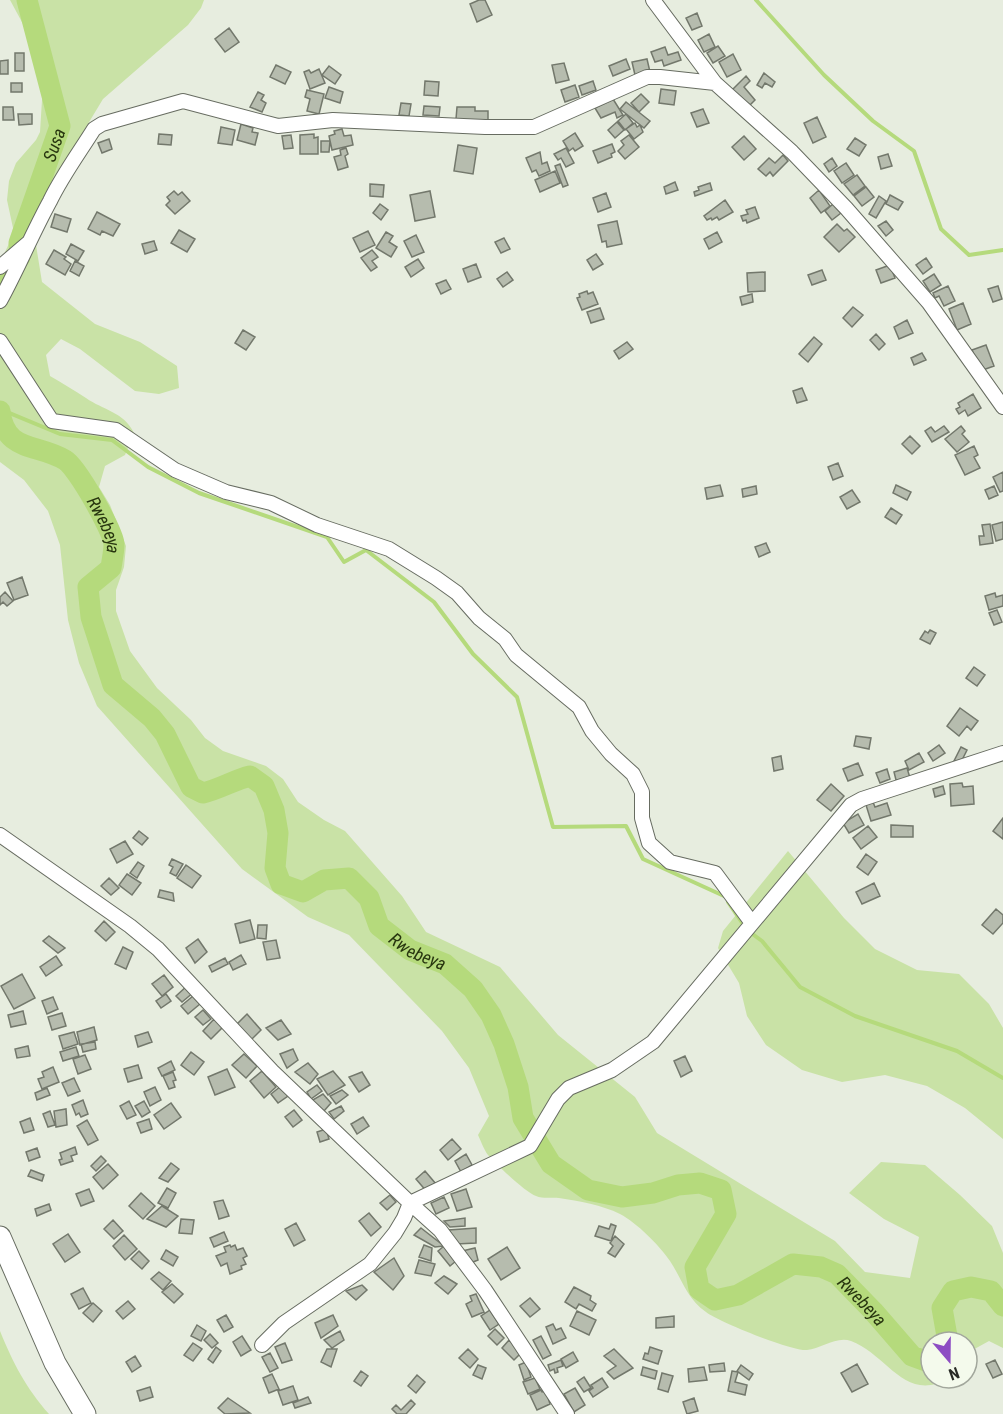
<svg xmlns="http://www.w3.org/2000/svg" width="1003" height="1414" viewBox="0 0 1003 1414" font-family="'Roboto Condensed',sans-serif">
  <style>
    .green { fill: #c9e2a6 }
    .lines { fill: none; stroke-linecap: round; stroke-linejoin: round }
    .stream { stroke: #b5da7c; stroke-width: 4 }
    .river { stroke: #b5da7c; stroke-width: 21 }
    .building { fill: #b6bcae; stroke: #73786c; stroke-width: 1.5 }
    .minor-casing { stroke: #676c61; stroke-width: 16 }
    .primary-casing { stroke: #676c61; stroke-width: 23 }
    .minor { stroke: #fff; stroke-width: 14 }
    .primary { stroke: #fff; stroke-width: 21 }
    .labels { text-anchor: middle; dominant-baseline: central; stroke-width: 5; stroke-linejoin: round; paint-order: stroke }
    .water-label { font-size: 18px; font-style: italic; fill: #28360f; stroke: #f4faec }
  </style>
  <rect width="100%" height="100%" fill="#e7eddf"/>
  <path class="green" d="M 10,0 L 204,0 L 201,8 L 188,25 L 103,99 L 71,152 L 36,245 L 42,282 L 95,324 L 140,342 L 177,366 L 179,388 L 159,394 L 135,391 L 80,349 L 61,339 L 46,355 L 50,376 C 62,383 74,390 86,398 C 103,410 124,412 134,433 L 125,455 L 105,466 L 99,487 L 110,505 L 126,546 L 124,567 L 116,590 L 116,611 L 130,651 L 157,688 L 191,720 L 205,738 L 223,751 L 266,766 L 283,779 L 298,802 L 324,820 L 345,831 L 402,896 L 426,932 L 500,967 L 558,1035 L 635,1097 L 657,1133 L 835,1241 L 865,1272 L 910,1278 L 919,1237 L 884,1219 L 849,1193 L 881,1162 L 925,1165 L 960,1195 L 992,1226 L 1003,1253 L 1003,1348 L 989,1341 L 969,1352 L 967,1357 L 967,1342 L 931,1342 L 931,1378 L 949,1378 C 905,1404 887,1354 851,1341 C 836,1336 821,1349 807,1350 C 791,1351 719,1322 706,1312 C 687,1299 682,1279 670,1261 C 659,1245 637,1223 620,1214 C 602,1205 579,1201 559,1198 C 552,1197 543,1199 536,1196 C 526,1193 496,1164 488,1155 C 484,1150 481,1141 478,1135 L 489,1116 L 469,1068 L 442,1031 L 349,935 L 308,917 L 242,869 L 97,706 L 79,663 L 68,620 L 60,545 L 48,511 L 24,480 L 0,462 L 0,263 L 12,237 L 13,228 L 7,200 L 9,181 L 16,163 L 36,140 L 40,132 L 43,84 L 23,24 Z
    M 788,851 L 844,918 L 875,949 L 917,970 L 959,974 L 989,1004 L 1003,1028 L 1003,1139 L 965,1108 L 927,1086 L 885,1075 L 842,1082 L 802,1070 L 766,1045 L 747,1016 L 739,983 L 718,948 L 723,931 Z
    M 0,1331 C 13,1363 26,1388 49,1414 L 0,1414 Z"/>
  <g class="lines">
    <path class="stream" d="M 756,0 L 824,75 L 873,121 L 914,151 L 941,229 L 969,255 L 1003,250
      M 0,409 L 60,434 L 112,440 L 148,467 L 199,493 L 327,537 L 344,562 L 366,550 L 434,602 L 473,654 L 517,697 L 553,827 L 626,826 L 643,859 L 724,896
      M 728,902 L 747,930 L 762,941 L 800,987 L 855,1016 L 957,1051 L 1003,1078"/>
    <g class="river">
      <path id="s1" d="M 0,279 L 20,257 L 19,243 L 60,126 L 27,0"/>
      <path id="s2" d="M 0,411 C 5,453 37,443 65,460 C 77,467 113,531 114,544 C 114,552 112,560 111,568 L 88,587 L 91,617 L 113,685 L 152,718 L 165,734 L 191,787 L 203,793 C 220,789 234,780 250,776 L 264,786 L 274,810 L 278,833 L 275,868 L 281,884 L 303,892 L 324,880 L 349,878 L 369,898 L 379,926 L 410,950 L 445,964 L 473,989 L 491,1015 L 504,1044 L 518,1087 L 523,1118 L 551,1164 L 588,1190 L 622,1197 L 653,1193 L 678,1185 L 700,1183 L 721,1190 L 726,1214 L 695,1267 L 699,1289 L 715,1300 L 738,1295 L 793,1264 L 821,1267 L 837,1274 L 873,1311 L 912,1356 L 931,1363"/>
      <path d="M 948,1342 L 942,1308 L 953,1291 L 971,1287 L 991,1291 L 1003,1306"/>
    </g>
  </g>
  <path class="building" d="M 479,0 L 485,0 L 492,15 L 477,22 L 470,4 Z
    M 697,13 L 702,26 L 692,30 L 686,18 Z
    M 229,28 L 239,42 L 225,52 L 215,39 Z
    M 709,34 L 715,47 L 704,52 L 698,40 Z
    M 718,46 L 725,56 L 713,63 L 707,53 Z
    M 665,47 L 668,55 L 678,52 L 681,60 L 664,66 L 662,60 L 655,62 L 651,52 Z
    M 15,53 L 24,53 L 24,71 L 15,71 Z
    M 733,54 L 741,70 L 727,77 L 719,62 Z
    M 626,59 L 630,69 L 613,76 L 609,66 Z
    M 647,59 L 650,72 L 635,75 L 632,62 Z
    M 8,60 L 8,74 L 0,74 L 0,61 Z
    M 564,63 L 569,80 L 556,83 L 552,65 Z
    M 276,65 L 291,72 L 285,84 L 270,77 Z
    M 329,66 L 341,75 L 335,84 L 322,75 Z
    M 319,69 L 325,83 L 310,89 L 304,72 L 309,70 L 311,73 Z
    M 764,73 L 775,82 L 772,87 L 765,83 L 762,88 L 757,85 Z
    M 746,76 L 750,81 L 744,87 L 755,100 L 750,105 L 745,101 L 743,103 L 731,91 Z
    M 425,81 L 439,82 L 438,96 L 424,95 Z
    M 593,81 L 596,90 L 582,95 L 579,86 Z
    M 11,83 L 22,83 L 22,92 L 11,92 Z
    M 575,85 L 579,97 L 565,102 L 561,90 Z
    M 329,87 L 343,92 L 340,103 L 325,98 Z
    M 661,89 L 676,91 L 674,105 L 659,103 Z
    M 307,90 L 324,94 L 319,114 L 307,111 L 310,99 L 305,97 Z
    M 258,92 L 264,95 L 261,100 L 266,103 L 262,112 L 250,107 Z
    M 641,94 L 649,102 L 639,112 L 631,103 Z
    M 613,99 L 623,115 L 617,118 L 615,112 L 601,118 L 595,108 Z
    M 626,102 L 650,121 L 644,128 L 620,109 Z
    M 401,103 L 411,104 L 409,116 L 399,115 Z
    M 424,106 L 440,107 L 439,116 L 423,115 Z
    M 3,107 L 13,107 L 14,120 L 3,120 Z
    M 457,107 L 475,107 L 475,111 L 488,111 L 488,122 L 456,119 Z
    M 703,109 L 709,123 L 697,127 L 691,113 Z
    M 18,114 L 32,114 L 32,124 L 19,125 Z
    M 626,114 L 633,123 L 625,130 L 618,121 Z
    M 817,117 L 826,137 L 813,143 L 804,123 Z
    M 617,122 L 624,130 L 615,138 L 608,130 Z
    M 635,123 L 637,127 L 640,125 L 643,132 L 634,139 L 626,129 Z
    M 241,124 L 253,128 L 252,132 L 258,133 L 255,145 L 237,140 Z
    M 221,127 L 235,130 L 232,145 L 218,143 Z
    M 342,129 L 344,136 L 351,135 L 353,145 L 332,150 L 329,136 L 335,134 L 334,131 Z
    M 575,133 L 583,146 L 575,151 L 573,148 L 569,151 L 563,141 Z
    M 159,134 L 172,135 L 171,145 L 158,144 Z
    M 314,134 L 314,138 L 318,137 L 318,154 L 300,154 L 300,135 Z
    M 291,135 L 293,148 L 284,149 L 282,136 Z
    M 629,135 L 639,147 L 625,159 L 618,151 L 624,145 L 621,141 Z
    M 744,136 L 756,149 L 744,160 L 732,147 Z
    M 855,138 L 866,145 L 859,156 L 847,149 Z
    M 109,139 L 112,149 L 102,153 L 98,143 Z
    M 321,141 L 330,141 L 329,152 L 321,152 Z
    M 612,144 L 615,152 L 611,154 L 612,157 L 598,163 L 593,151 Z
    M 458,145 L 477,148 L 473,174 L 454,171 Z
    M 346,148 L 348,154 L 345,156 L 348,167 L 338,170 L 334,157 L 341,155 L 340,150 Z
    M 566,148 L 574,163 L 566,167 L 561,158 L 558,160 L 554,154 Z
    M 540,152 L 542,164 L 547,162 L 550,171 L 539,176 L 536,170 L 532,172 L 526,158 Z
    M 888,154 L 892,166 L 881,169 L 878,157 Z
    M 783,155 L 788,161 L 773,176 L 770,172 L 766,176 L 758,169 L 769,158 L 775,163 Z
    M 832,158 L 837,166 L 829,172 L 824,164 Z
    M 846,163 L 854,175 L 842,183 L 834,171 Z
    M 560,164 L 568,185 L 563,187 L 555,166 Z
    M 555,171 L 560,183 L 540,192 L 535,180 Z
    M 857,175 L 865,186 L 853,195 L 844,184 Z
    M 675,182 L 678,190 L 666,194 L 664,187 Z
    M 710,183 L 712,190 L 695,196 L 694,192 L 699,190 L 698,187 Z
    M 370,184 L 384,185 L 383,197 L 370,196 Z
    M 866,187 L 874,197 L 862,206 L 854,196 Z
    M 819,190 L 830,206 L 821,213 L 810,198 Z
    M 174,191 L 178,195 L 182,192 L 190,201 L 175,214 L 166,205 L 170,201 L 167,197 Z
    M 430,191 L 435,217 L 415,221 L 410,195 Z
    M 606,193 L 611,207 L 598,212 L 593,198 Z
    M 890,195 L 903,202 L 898,210 L 886,204 Z
    M 879,196 L 886,201 L 876,218 L 869,214 Z
    M 725,200 L 733,212 L 719,220 L 717,217 L 712,220 L 711,218 L 707,220 L 704,216 Z
    M 380,204 L 388,210 L 381,220 L 373,213 Z
    M 833,204 L 841,213 L 832,220 L 825,211 Z
    M 755,207 L 759,218 L 747,223 L 746,220 L 743,221 L 741,216 L 748,214 L 746,210 Z
    M 97,212 L 120,224 L 113,236 L 102,231 L 100,235 L 88,229 Z
    M 55,214 L 71,219 L 67,232 L 51,227 Z
    M 617,221 L 622,244 L 607,247 L 606,241 L 602,242 L 598,225 Z
    M 886,221 L 893,230 L 886,236 L 878,226 Z
    M 837,224 L 844,231 L 847,229 L 855,237 L 839,252 L 824,237 Z
    M 179,230 L 195,239 L 187,252 L 171,243 Z
    M 368,231 L 375,245 L 360,252 L 353,238 Z
    M 386,232 L 393,236 L 389,242 L 397,247 L 391,257 L 376,248 Z
    M 717,232 L 722,242 L 709,249 L 704,239 Z
    M 416,235 L 424,252 L 412,257 L 404,241 Z
    M 504,238 L 510,249 L 501,253 L 495,242 Z
    M 154,241 L 157,250 L 145,254 L 142,244 Z
    M 71,244 L 84,251 L 78,261 L 66,254 Z
    M 54,250 L 66,257 L 64,259 L 71,264 L 65,275 L 46,264 Z
    M 372,250 L 378,257 L 372,261 L 377,267 L 371,271 L 361,258 Z
    M 596,254 L 603,264 L 593,270 L 587,260 Z
    M 926,258 L 932,267 L 923,274 L 916,265 Z
    M 418,259 L 424,268 L 411,277 L 405,267 Z
    M 75,261 L 84,266 L 79,276 L 70,271 Z
    M 476,264 L 481,277 L 468,282 L 463,269 Z
    M 890,265 L 895,278 L 881,283 L 876,270 Z
    M 822,270 L 826,280 L 812,285 L 808,275 Z
    M 507,272 L 513,280 L 503,287 L 497,279 Z
    M 765,272 L 765,291 L 748,292 L 747,273 Z
    M 934,274 L 941,285 L 930,292 L 923,281 Z
    M 446,280 L 451,289 L 441,294 L 436,284 Z
    M 948,286 L 955,301 L 944,306 L 939,296 L 935,298 L 933,293 Z
    M 998,286 L 1002,299 L 993,302 L 988,289 Z
    M 587,291 L 588,294 L 593,292 L 598,304 L 582,310 L 577,298 L 580,297 L 579,294 Z
    M 752,294 L 753,302 L 742,305 L 740,297 Z
    M 963,303 L 971,324 L 957,330 L 949,309 Z
    M 853,307 L 863,315 L 852,327 L 843,318 Z
    M 600,308 L 604,319 L 591,323 L 587,312 Z
    M 907,320 L 913,333 L 899,339 L 894,327 Z
    M 243,330 L 255,337 L 246,350 L 235,343 Z
    M 876,334 L 885,344 L 879,350 L 870,340 Z
    M 814,337 L 822,344 L 808,362 L 799,354 Z
    M 627,342 L 633,349 L 619,359 L 614,351 Z
    M 986,345 L 994,366 L 980,371 L 972,350 Z
    M 922,353 L 926,360 L 914,365 L 911,358 Z
    M 802,388 L 807,400 L 797,403 L 793,391 Z
    M 973,394 L 981,408 L 968,416 L 965,410 L 959,414 L 956,409 L 960,407 L 958,403 Z
    M 944,426 L 949,432 L 932,442 L 925,431 L 931,427 L 935,432 Z
    M 961,426 L 965,431 L 962,434 L 969,442 L 957,452 L 945,439 Z
    M 910,436 L 920,446 L 912,454 L 902,444 Z
    M 974,446 L 978,455 L 974,457 L 980,468 L 965,475 L 955,455 Z
    M 838,463 L 843,476 L 833,480 L 828,467 Z
    M 1003,472 L 1003,491 L 1000,492 L 993,477 Z
    M 720,485 L 723,496 L 707,499 L 705,488 Z
    M 896,485 L 911,492 L 907,500 L 893,493 Z
    M 756,486 L 757,494 L 743,497 L 742,489 Z
    M 994,486 L 998,495 L 989,499 L 985,490 Z
    M 852,490 L 860,502 L 847,509 L 840,497 Z
    M 891,508 L 902,515 L 896,524 L 885,517 Z
    M 1003,522 L 1003,539 L 996,541 L 992,525 Z
    M 990,524 L 993,543 L 980,545 L 979,536 L 984,536 L 982,525 Z
    M 766,543 L 770,552 L 759,557 L 755,547 Z
    M 22,577 L 28,595 L 14,600 L 7,583 Z
    M 5,592 L 13,601 L 7,606 L 3,602 L 0,605 L 0,597 Z
    M 995,593 L 996,597 L 1003,595 L 1003,606 L 989,610 L 985,596 Z
    M 997,610 L 1002,622 L 994,625 L 989,613 Z
    M 930,630 L 936,633 L 930,644 L 920,639 L 925,631 L 928,633 Z
    M 974,667 L 985,675 L 977,686 L 966,678 Z
    M 960,708 L 978,721 L 971,730 L 967,726 L 959,736 L 947,726 Z
    M 856,736 L 871,738 L 869,749 L 854,746 Z
    M 939,745 L 945,753 L 933,761 L 928,753 Z
    M 961,747 L 967,750 L 960,764 L 954,761 Z
    M 919,753 L 924,762 L 909,770 L 905,761 Z
    M 781,756 L 783,769 L 774,771 L 772,758 Z
    M 858,763 L 863,775 L 848,781 L 843,769 Z
    M 907,768 L 910,778 L 896,780 L 894,772 Z
    M 887,769 L 890,779 L 880,783 L 876,773 Z
    M 962,783 L 963,787 L 973,786 L 974,804 L 951,806 L 950,784 Z
    M 831,784 L 844,796 L 831,811 L 817,800 Z
    M 943,786 L 945,794 L 935,797 L 933,789 Z
    M 873,802 L 875,807 L 887,803 L 891,815 L 871,821 L 866,805 Z
    M 858,814 L 864,825 L 849,833 L 843,823 Z
    M 1003,818 L 1003,839 L 993,831 Z
    M 891,825 L 913,826 L 913,837 L 891,837 Z
    M 868,826 L 877,837 L 861,849 L 853,838 Z
    M 139,831 L 148,838 L 142,845 L 133,838 Z
    M 125,841 L 133,854 L 117,863 L 110,849 Z
    M 866,854 L 877,862 L 868,875 L 857,867 Z
    M 172,859 L 183,864 L 176,876 L 170,873 L 173,867 L 169,865 Z
    M 138,862 L 144,866 L 137,878 L 130,873 Z
    M 186,865 L 201,876 L 192,888 L 177,878 Z
    M 127,874 L 141,883 L 132,895 L 119,885 Z
    M 109,878 L 119,888 L 111,895 L 101,886 Z
    M 874,883 L 880,896 L 862,904 L 856,892 Z
    M 160,890 L 173,893 L 174,901 L 158,897 Z
    M 996,909 L 1003,915 L 1003,923 L 993,934 L 982,925 Z
    M 250,920 L 255,939 L 240,943 L 235,924 Z
    M 104,921 L 115,932 L 106,941 L 95,931 Z
    M 258,925 L 267,925 L 266,939 L 257,938 Z
    M 49,936 L 65,948 L 58,953 L 43,941 Z
    M 198,939 L 207,952 L 195,963 L 186,948 Z
    M 276,940 L 280,958 L 267,960 L 263,942 Z
    M 123,947 L 133,952 L 126,969 L 115,964 Z
    M 241,955 L 246,964 L 233,970 L 229,962 Z
    M 56,956 L 62,965 L 46,976 L 40,967 Z
    M 225,958 L 228,964 L 212,972 L 209,966 Z
    M 22,974 L 35,998 L 14,1009 L 1,986 Z
    M 164,975 L 173,987 L 162,996 L 152,984 Z
    M 188,985 L 194,992 L 182,1002 L 176,996 Z
    M 166,994 L 171,1001 L 161,1008 L 156,1001 Z
    M 193,996 L 200,1004 L 188,1014 L 181,1006 Z
    M 53,997 L 58,1009 L 47,1014 L 42,1001 Z
    M 203,1010 L 211,1019 L 203,1025 L 195,1017 Z
    M 23,1011 L 26,1024 L 11,1027 L 8,1015 Z
    M 62,1013 L 66,1026 L 52,1030 L 48,1017 Z
    M 247,1014 L 261,1030 L 250,1041 L 236,1025 Z
    M 214,1019 L 223,1027 L 211,1039 L 203,1031 Z
    M 281,1020 L 291,1034 L 278,1040 L 266,1028 Z
    M 94,1027 L 97,1040 L 80,1045 L 77,1032 Z
    M 74,1032 L 78,1044 L 63,1049 L 59,1036 Z
    M 148,1032 L 152,1042 L 138,1047 L 135,1036 Z
    M 95,1042 L 96,1049 L 83,1052 L 81,1044 Z
    M 28,1046 L 30,1056 L 17,1058 L 15,1049 Z
    M 76,1047 L 79,1056 L 63,1061 L 60,1052 Z
    M 293,1049 L 298,1060 L 287,1068 L 280,1054 Z
    M 191,1052 L 204,1062 L 194,1075 L 181,1065 Z
    M 244,1054 L 257,1066 L 246,1078 L 232,1065 Z
    M 85,1055 L 91,1069 L 78,1074 L 73,1059 Z
    M 685,1056 L 692,1071 L 681,1077 L 674,1061 Z
    M 171,1061 L 175,1070 L 162,1076 L 158,1068 Z
    M 308,1063 L 318,1074 L 310,1084 L 295,1072 Z
    M 138,1065 L 142,1078 L 128,1082 L 124,1069 Z
    M 53,1067 L 59,1082 L 42,1089 L 38,1079 L 44,1077 L 42,1072 Z
    M 227,1069 L 235,1087 L 215,1095 L 208,1077 Z
    M 262,1071 L 276,1087 L 264,1098 L 250,1081 Z
    M 333,1071 L 345,1085 L 328,1095 L 317,1079 Z
    M 173,1072 L 176,1080 L 173,1081 L 175,1087 L 169,1089 L 163,1076 Z
    M 362,1072 L 370,1085 L 359,1092 L 349,1077 Z
    M 74,1078 L 80,1091 L 68,1096 L 62,1083 Z
    M 317,1085 L 322,1091 L 311,1099 L 307,1092 Z
    M 281,1086 L 288,1096 L 278,1103 L 271,1094 Z
    M 155,1087 L 161,1100 L 150,1106 L 144,1092 Z
    M 47,1088 L 50,1095 L 37,1100 L 35,1093 Z
    M 342,1090 L 348,1095 L 336,1104 L 330,1096 Z
    M 323,1094 L 331,1103 L 324,1111 L 311,1101 Z
    M 83,1100 L 88,1114 L 81,1117 L 79,1113 L 76,1115 L 72,1105 Z
    M 129,1101 L 136,1115 L 127,1119 L 120,1106 Z
    M 144,1101 L 150,1112 L 142,1117 L 135,1106 Z
    M 171,1103 L 181,1117 L 164,1129 L 154,1115 Z
    M 341,1106 L 344,1111 L 334,1119 L 329,1112 Z
    M 66,1109 L 67,1125 L 56,1127 L 54,1111 Z
    M 294,1110 L 302,1120 L 293,1127 L 285,1117 Z
    M 50,1111 L 55,1125 L 48,1127 L 43,1114 Z
    M 363,1117 L 369,1126 L 357,1134 L 351,1124 Z
    M 30,1118 L 34,1130 L 24,1133 L 20,1122 Z
    M 149,1119 L 152,1129 L 141,1133 L 137,1123 Z
    M 87,1120 L 98,1140 L 88,1145 L 77,1126 Z
    M 326,1129 L 329,1139 L 320,1142 L 317,1132 Z
    M 452,1139 L 461,1149 L 448,1160 L 440,1150 Z
    M 75,1147 L 77,1154 L 71,1156 L 73,1161 L 61,1165 L 59,1160 L 62,1159 L 60,1153 Z
    M 37,1148 L 40,1157 L 29,1161 L 26,1152 Z
    M 466,1154 L 472,1165 L 461,1172 L 455,1161 Z
    M 101,1156 L 106,1161 L 96,1171 L 91,1166 Z
    M 171,1163 L 179,1169 L 168,1182 L 159,1178 Z
    M 108,1164 L 118,1175 L 103,1189 L 93,1177 Z
    M 31,1170 L 44,1175 L 42,1181 L 28,1176 Z
    M 425,1171 L 436,1184 L 427,1192 L 416,1179 Z
    M 167,1188 L 176,1193 L 168,1208 L 158,1203 Z
    M 89,1189 L 94,1201 L 81,1206 L 76,1194 Z
    M 466,1189 L 472,1207 L 457,1211 L 451,1194 Z
    M 141,1193 L 155,1206 L 143,1219 L 129,1206 Z
    M 390,1195 L 396,1202 L 387,1210 L 380,1203 Z
    M 444,1197 L 449,1208 L 436,1214 L 431,1203 Z
    M 223,1200 L 229,1216 L 219,1219 L 214,1202 Z
    M 49,1204 L 51,1210 L 37,1216 L 35,1209 Z
    M 162,1206 L 178,1216 L 166,1227 L 147,1219 Z
    M 369,1213 L 381,1227 L 371,1236 L 359,1221 Z
    M 465,1218 L 465,1226 L 450,1227 L 444,1221 Z
    M 181,1219 L 194,1220 L 192,1234 L 179,1233 Z
    M 113,1220 L 123,1231 L 114,1239 L 104,1229 Z
    M 296,1223 L 305,1240 L 294,1246 L 285,1229 Z
    M 611,1224 L 616,1226 L 611,1241 L 595,1236 L 599,1226 L 609,1229 Z
    M 421,1228 L 444,1246 L 435,1247 L 414,1235 Z
    M 476,1228 L 476,1243 L 456,1244 L 449,1230 Z
    M 224,1232 L 228,1241 L 214,1247 L 210,1238 Z
    M 68,1234 L 80,1252 L 65,1262 L 53,1244 Z
    M 124,1235 L 137,1249 L 125,1260 L 113,1246 Z
    M 615,1236 L 624,1244 L 615,1257 L 608,1253 L 613,1246 L 610,1243 Z
    M 230,1245 L 231,1247 L 235,1245 L 237,1250 L 243,1248 L 247,1256 L 243,1258 L 246,1264 L 241,1266 L 242,1269 L 230,1274 L 227,1263 L 221,1266 L 216,1256 L 226,1252 L 224,1247 Z
    M 424,1245 L 432,1248 L 431,1261 L 419,1257 Z
    M 444,1246 L 456,1261 L 450,1266 L 438,1251 Z
    M 507,1247 L 520,1268 L 501,1280 L 488,1259 Z
    M 475,1248 L 478,1260 L 466,1265 L 462,1251 Z
    M 166,1250 L 178,1257 L 173,1266 L 161,1259 Z
    M 139,1251 L 149,1261 L 142,1269 L 131,1259 Z
    M 394,1258 L 404,1276 L 393,1290 L 374,1272 Z
    M 419,1260 L 435,1264 L 431,1276 L 415,1273 Z
    M 159,1272 L 171,1281 L 163,1290 L 151,1279 Z
    M 444,1276 L 457,1284 L 448,1294 L 435,1283 Z
    M 172,1284 L 183,1294 L 174,1303 L 162,1292 Z
    M 362,1285 L 367,1290 L 356,1300 L 346,1291 Z
    M 574,1287 L 591,1296 L 590,1300 L 596,1304 L 592,1311 L 579,1304 L 576,1309 L 565,1302 Z
    M 83,1288 L 91,1303 L 79,1309 L 71,1294 Z
    M 476,1294 L 484,1312 L 472,1317 L 466,1304 L 472,1301 L 470,1296 Z
    M 530,1298 L 540,1309 L 530,1317 L 520,1306 Z
    M 128,1301 L 135,1309 L 123,1319 L 116,1311 Z
    M 93,1303 L 102,1311 L 93,1322 L 83,1313 Z
    M 490,1310 L 499,1324 L 490,1330 L 481,1316 Z
    M 577,1311 L 596,1320 L 589,1335 L 570,1326 Z
    M 226,1315 L 233,1327 L 224,1332 L 217,1320 Z
    M 333,1315 L 338,1326 L 321,1338 L 315,1323 Z
    M 674,1316 L 674,1327 L 656,1328 L 656,1318 Z
    M 553,1324 L 556,1330 L 561,1328 L 566,1338 L 553,1344 L 546,1327 Z
    M 197,1325 L 206,1331 L 201,1341 L 191,1336 Z
    M 495,1329 L 504,1338 L 497,1345 L 488,1336 Z
    M 340,1331 L 344,1340 L 332,1348 L 324,1340 Z
    M 210,1334 L 218,1343 L 212,1348 L 204,1340 Z
    M 242,1336 L 251,1350 L 241,1356 L 233,1342 Z
    M 541,1336 L 551,1355 L 543,1359 L 533,1340 Z
    M 509,1340 L 522,1352 L 514,1360 L 502,1348 Z
    M 193,1343 L 202,1349 L 193,1361 L 184,1355 Z
    M 285,1343 L 292,1360 L 282,1363 L 275,1347 Z
    M 216,1347 L 221,1351 L 213,1363 L 208,1359 Z
    M 650,1347 L 662,1351 L 658,1364 L 643,1359 L 645,1353 L 648,1354 Z
    M 327,1349 L 337,1349 L 331,1367 L 321,1362 Z
    M 468,1349 L 478,1359 L 470,1368 L 459,1358 Z
    M 614,1349 L 633,1368 L 614,1379 L 607,1372 L 616,1366 L 604,1356 Z
    M 573,1352 L 578,1361 L 566,1368 L 561,1359 Z
    M 270,1353 L 278,1368 L 270,1372 L 262,1357 Z
    M 135,1356 L 141,1366 L 132,1372 L 126,1362 Z
    M 561,1360 L 563,1366 L 557,1368 L 558,1372 L 555,1373 L 554,1369 L 550,1371 L 548,1365 Z
    M 995,1360 L 1002,1374 L 993,1378 L 986,1364 Z
    M 526,1362 L 531,1377 L 524,1380 L 519,1365 Z
    M 724,1363 L 725,1371 L 710,1372 L 709,1365 Z
    M 857,1364 L 868,1384 L 852,1392 L 841,1373 Z
    M 478,1365 L 486,1368 L 482,1379 L 473,1375 Z
    M 741,1365 L 753,1374 L 749,1380 L 737,1371 Z
    M 643,1367 L 657,1371 L 655,1379 L 641,1375 Z
    M 704,1367 L 707,1380 L 689,1382 L 688,1369 Z
    M 361,1371 L 368,1376 L 361,1386 L 354,1381 Z
    M 732,1371 L 738,1372 L 735,1382 L 747,1385 L 745,1395 L 728,1391 Z
    M 662,1373 L 673,1376 L 668,1392 L 658,1389 Z
    M 272,1374 L 279,1389 L 269,1393 L 263,1378 Z
    M 417,1375 L 425,1382 L 416,1393 L 408,1386 Z
    M 584,1377 L 591,1388 L 584,1392 L 577,1382 Z
    M 535,1378 L 540,1389 L 528,1394 L 523,1382 Z
    M 602,1378 L 608,1387 L 593,1397 L 589,1391 L 593,1388 L 591,1385 Z
    M 293,1386 L 298,1400 L 283,1405 L 278,1391 Z
    M 150,1387 L 153,1397 L 140,1401 L 137,1391 Z
    M 575,1388 L 585,1405 L 574,1412 L 564,1394 Z
    M 541,1390 L 542,1392 L 546,1391 L 550,1404 L 537,1410 L 530,1395 Z
    M 308,1397 L 311,1403 L 295,1408 L 293,1403 Z
    M 228,1398 L 250,1413 L 225,1414 L 218,1408 Z
    M 694,1398 L 698,1411 L 687,1414 L 683,1402 Z
    M 411,1400 L 415,1404 L 406,1414 L 397,1414 L 392,1409 L 396,1405 L 401,1410 Z"/>
  <g class="lines">
    <defs>
      <path id="minor" d="M 653,0 L 715,83 L 792,152 L 846,208 L 929,303 L 1003,407
        M 0,267 L 28,243
        M 0,301 C 18,268 32,234 50,201 C 62,176 79,153 94,129 L 102,124 L 183,101 L 278,126 L 333,120 L 485,127 L 534,127 L 647,77 L 660,77 L 715,83
        M 0,341 L 52,421 L 116,430 L 175,470 L 226,492 L 271,503 L 317,525 L 389,549 L 436,578 L 457,593 L 479,618 L 505,639 L 516,655 L 579,707 L 592,731 L 611,754 L 633,774 L 642,792 L 642,818 L 649,843 L 670,862 L 715,873 L 752,923
        M 0,835 L 130,926 L 158,949 L 272,1071 L 410,1203 L 440,1230 L 485,1290 L 567,1414
        M 262,1345 L 284,1323 L 370,1264 L 395,1233 L 404,1218 L 410,1203 L 530,1146 L 558,1099 L 569,1088 L 612,1070 L 653,1042 L 851,805 L 862,799 L 1003,753"/>
      <path id="primary" d="M 0,1237 L 55,1363 L 85,1414"/>
    </defs>
    <use href="#minor" class="minor-casing"/>
    <use href="#primary" class="primary-casing"/>
    <use href="#minor" class="minor"/>
    <use href="#primary" class="primary"/>
  </g>
  <g class="labels">
    <g class="water-label">
      <text stroke="none"><textPath href="#s1" startOffset="148">Susa</textPath></text>
      <text stroke="none"><textPath href="#s2" startOffset="165">Rwebeya</textPath></text>
      <text stroke="none"><textPath href="#s2" startOffset="832">Rwebeya</textPath></text>
      <text stroke="none"><textPath href="#s2" startOffset="1572">Rwebeya</textPath></text>
    </g>
  </g>
  <g transform="translate(949 1360) rotate(160)"><circle r="28" fill="#f4faec" stroke="#a2a79c" stroke-width="1.5"/>
  <path d="M0-4.5L10 22L0 15L-10 22Z" fill="#8d4dc3"/>
  <text y="-9" font-size="16" font-weight="bold" text-anchor="middle" fill="#282a25">N</text>
  </g>
</svg>
